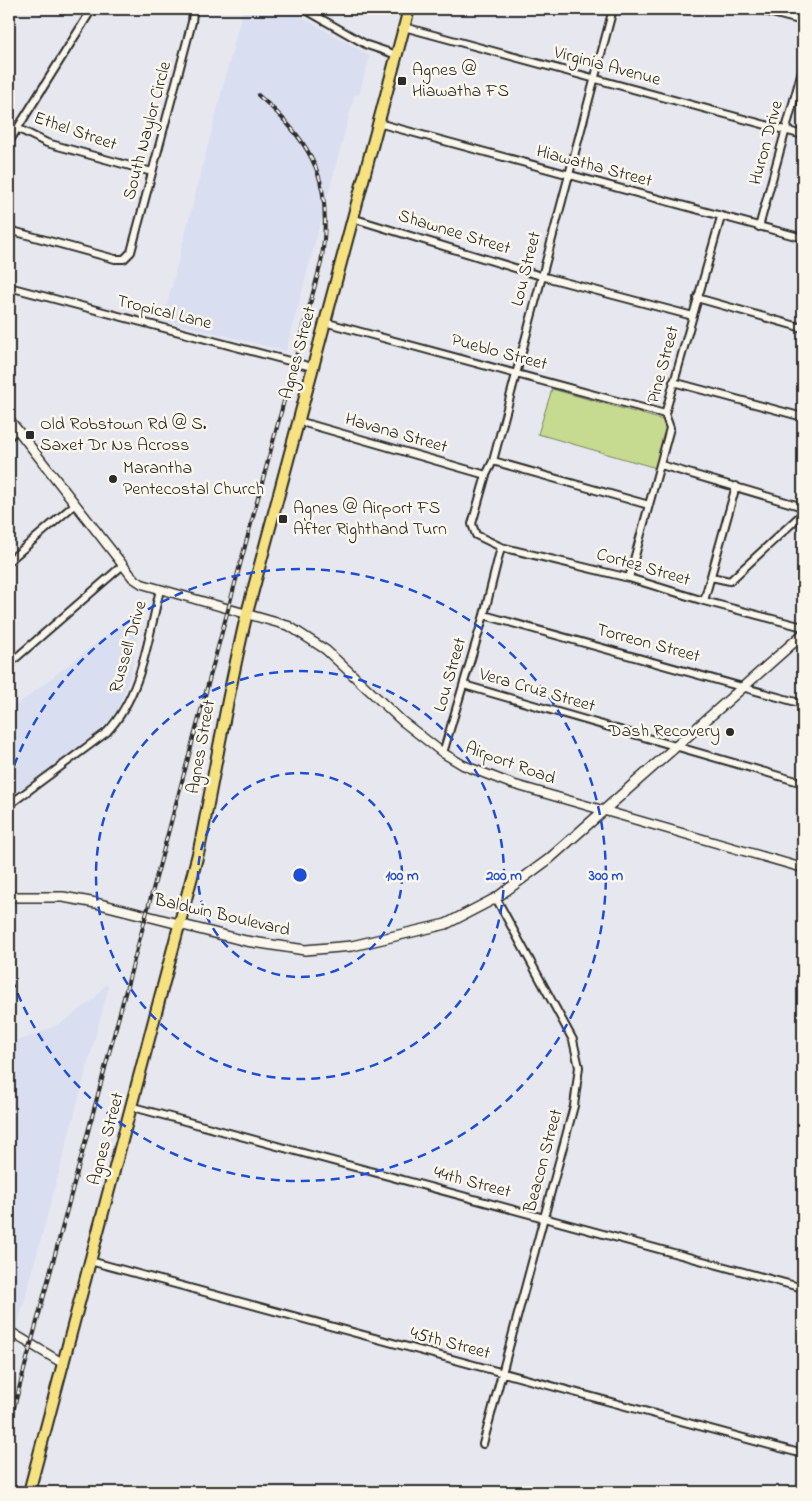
<svg xmlns="http://www.w3.org/2000/svg" width="812" height="1501" viewBox="0 0 812 1501" font-family="'Indie Flower',sans-serif">
  <style>
    .built { fill: #d9def1 }
    .green { fill: #c6db90; stroke: #78835e }
    .lines { fill: none; stroke-linecap: round; stroke-linejoin: round }
    .minor-casing { stroke: #2b2b2b; stroke-width: 10 }
    .tertiary-casing { stroke: #2b2b2b; stroke-width: 11 }
    .secondary-casing { stroke: #2b2b2b; stroke-width: 12 }
    .primary-casing { stroke: #2b2b2b; stroke-width: 14 }
    .minor { stroke: #fbf7ec; stroke-width: 6 }
    .tertiary { stroke: #fbf7ec; stroke-width: 8 }
    .secondary { stroke: #fbf7ec; stroke-width: 9 }
    .primary { stroke: #f6e281; stroke-width: 10 }
    .rail-casing { stroke: #2b2b2b; stroke-width: 4 }
    .rail { stroke: #fbf7ec; stroke-width: 2; stroke-dasharray: 5.5; stroke-linecap: butt }
    .ring { fill: none; stroke: #1d4ed8; stroke-width: 2.5; stroke-dasharray: 9 6 }
    .poi-dot { fill: #2b2b2b; stroke: #fbf7ec; stroke-width: 2 }
    .labels { text-anchor: middle; dominant-baseline: central; stroke-width: 5; stroke-linejoin: round; paint-order: stroke }
    .street-label { font-size: 18px; fill: #2b2b2b; stroke: #fbf7ec }
    .poi-label { font-size: 18px; fill: #2b2b2b; stroke: #fbf7ec; text-anchor: start }
    .centre { fill: #1d4ed8; stroke: #fbf7ec; stroke-width: 2.5 }
    .ring-label { font-size: 15px; text-anchor: middle; font-weight: bold; fill: #1d4ed8; stroke: #fbf7ec; stroke-width: 5; stroke-linejoin: round; paint-order: stroke }
  </style>
  <rect width="100%" height="100%" fill="#e7e8ef"/>
  <filter id="ink" filterUnits="userSpaceOnUse"><feTurbulence type="fractalNoise" baseFrequency=".02" numOctaves="2"/><feDisplacementMap in="SourceGraphic" scale="10" xChannelSelector="R" yChannelSelector="G"/><feConvolveMatrix kernelMatrix="1 2 1 2 8 2 1 2 1" color-interpolation-filters="sRGB"/></filter>
  <g filter="url(#ink)">
    <path class="built" d="M 243,9 L 288,9 L 370,56 L 359,95 L 355,94 L 286,351 L 163,320 Z
      M 144,606 L 130,676 L 116,714 L 88,741 L 9,800 L 9,711 Z
      M 105,985 L 109,986 L 17,1328 L 9,1322 L 9,1041 L 24,1039 L 60,1024 L 93,1000 Z"/>
    <path class="green" d="M 552,389 L 663,420 L 667,431 L 656,468 L 538,434 Z"/>
    <g class="lines">
      <defs>
        <path id="minor" d="M 304,9 L 367,45 L 397,55
          M 613,9 L 493,461 L 486,475 L 472,524 L 476,535 L 501,547 L 629,578 L 704,601 L 803,627
          M 757,9 L 803,21
          M 404,27 L 803,135
          M 378,123 L 803,238
          M 17,128 L 47,143 L 152,172
          M 9,142 L 92,9
          M 352,218 L 541,276 L 693,316
          M 759,227 L 803,67
          M 9,230 L 115,259 L 124,259 L 131,252 L 192,22 L 193,12 L 189,9
          M 9,241 L 12,231
          M 9,287 L 312,367
          M 697,298 L 803,328
          M 324,322 L 665,414
          M 673,382 L 803,417
          M 298,421 L 486,475
          M 9,437 L 17,429
          M 493,461 L 649,505
          M 661,465 L 803,507
          M 9,561 L 74,505
          M 711,577 L 730,581 L 803,513
          M 629,578 L 670,428 L 665,414 L 721,217
          M 704,601 L 736,486
          M 484,615 L 803,704
          M 9,664 L 123,565
          M 464,685 L 803,783
          M 443,753 L 484,615 L 501,547
          M 9,805 L 107,732 C 142,695 148,638 160,590
          M 133,1107 L 803,1288
          M 90,1261 L 803,1454
          M 483,1444 L 574,1106 L 579,1067 L 573,1040 L 496,898"/>
        <path id="tertiary" d="M 9,419 L 133,578 L 142,584 L 289,626 L 326,650 L 402,721 L 443,753 L 463,765 L 512,784 L 803,868
          M 9,1331 L 64,1364"/>
        <path id="secondary" d="M 9,897 L 63,897 L 96,903 L 246,941 L 305,950 L 352,946 L 446,924 L 496,898 L 549,859 L 803,634"/>
        <path id="primary" d="M 29,1492 L 199,850 C 215,771 228,691 247,613 L 409,9"/>
      </defs>
      <use href="#minor" class="minor-casing"/>
      <use href="#tertiary" class="tertiary-casing"/>
      <use href="#secondary" class="secondary-casing"/>
      <use href="#primary" class="primary-casing"/>
      <use href="#minor" class="minor"/>
      <use href="#tertiary" class="tertiary"/>
      <use href="#secondary" class="secondary"/>
      <use href="#primary" class="primary"/>
      <defs>
        <path id="rail" d="M 9,1426 L 321,263 C 334,185 316,145 258,95"/>
      </defs>
      <use href="#rail" class="rail-casing"/>
      <use href="#rail" class="rail"/>
    </g>
  </g>
  <g class="ring">
    <circle cx="300" cy="875" r="102"/>
    <circle cx="300" cy="875" r="204"/>
    <path d="M9 780A306 306 0 1 1 9 970"/>
  </g>
  <g class="poi-dot">
    <rect x="397" y="76" width="10" height="10" rx="2.5"/>
    <rect x="25" y="430" width="10" height="10" rx="2.5"/>
    <circle cx="113" cy="479" r="5"/>
    <rect x="278" y="514" width="10" height="10" rx="2.5"/>
    <circle cx="730" cy="732" r="5"/>
  </g>
  <g class="labels">
    <g class="street-label">
      <text transform="translate(607 67) rotate(15)">Virginia Avenue</text>
      <text transform="translate(148 131) rotate(-75)">South Naylor Circle</text>
      <text transform="translate(75 132) rotate(19)">Ethel Street</text>
      <text transform="translate(767 143) rotate(-75)">Huron Drive</text>
      <text transform="translate(594 167) rotate(15)">Hiawatha Street</text>
      <text transform="translate(454 233) rotate(17)">Shawnee Street</text>
      <text transform="translate(527 269) rotate(-76)">Lou Street</text>
      <text transform="translate(164 313) rotate(14)">Tropical Lane</text>
      <text transform="translate(299 353) rotate(-75)">Agnes Street</text>
      <text transform="translate(499 353) rotate(15)">Pueblo Street</text>
      <text transform="translate(664 365) rotate(-75)">Pine Street</text>
      <text transform="translate(396 434) rotate(16)">Havana Street</text>
      <text transform="translate(643 568) rotate(16)">Cortez Street</text>
      <text transform="translate(648 644) rotate(15)">Torreon Street</text>
      <text transform="translate(129 647) rotate(-74)">Russell Drive</text>
      <text transform="translate(451 675) rotate(-74)">Lou Street</text>
      <text transform="translate(537 691) rotate(16)">Vera Cruz Street</text>
      <text transform="translate(202 747) rotate(-80)">Agnes Street</text>
      <text transform="translate(510 764) rotate(20)">Airport Road</text>
      <text transform="translate(222 916) rotate(13)">Baldwin Boulevard</text>
      <text transform="translate(107 1139) rotate(-75)">Agnes Street</text>
      <text transform="translate(544 1161) rotate(-75)">Beacon Street</text>
      <text transform="translate(472 1183) rotate(15)">44th Street</text>
      <text transform="translate(450 1344) rotate(15)">45th Street</text>
    </g>
    <g class="poi-label">
      <text x="412" y="71">Agnes @<tspan x="412" dy="21">Hiawatha FS</tspan></text>
      <text x="40" y="425">Old Robstown Rd @ S.<tspan x="40" dy="21">Saxet Dr Ns Across</tspan></text>
      <text x="123" y="469">Marantha<tspan x="123" dy="21">Pentecostal Church</tspan></text>
      <text x="293" y="509">Agnes @ Airport FS<tspan x="293" dy="21">After Righthand Turn</tspan></text>
      <text x="720" y="732" text-anchor="end">Dash Recovery</text>
    </g>
  </g>
  <circle cx="300" cy="875" r="8" class="centre"/>
  <g class="ring-label">
    <text x="402" y="880">100 m</text>
    <text x="504" y="880">200 m</text>
    <text x="606" y="880">300 m</text>
  </g>
  <rect width="812" height="1501" fill="none" stroke="#fbf7ec" stroke-width="30"/>
  <rect x="15" y="15" width="782" height="1471" fill="none" stroke="#2b2b2b" stroke-width="2" filter="url(#ink)"/>
</svg>
